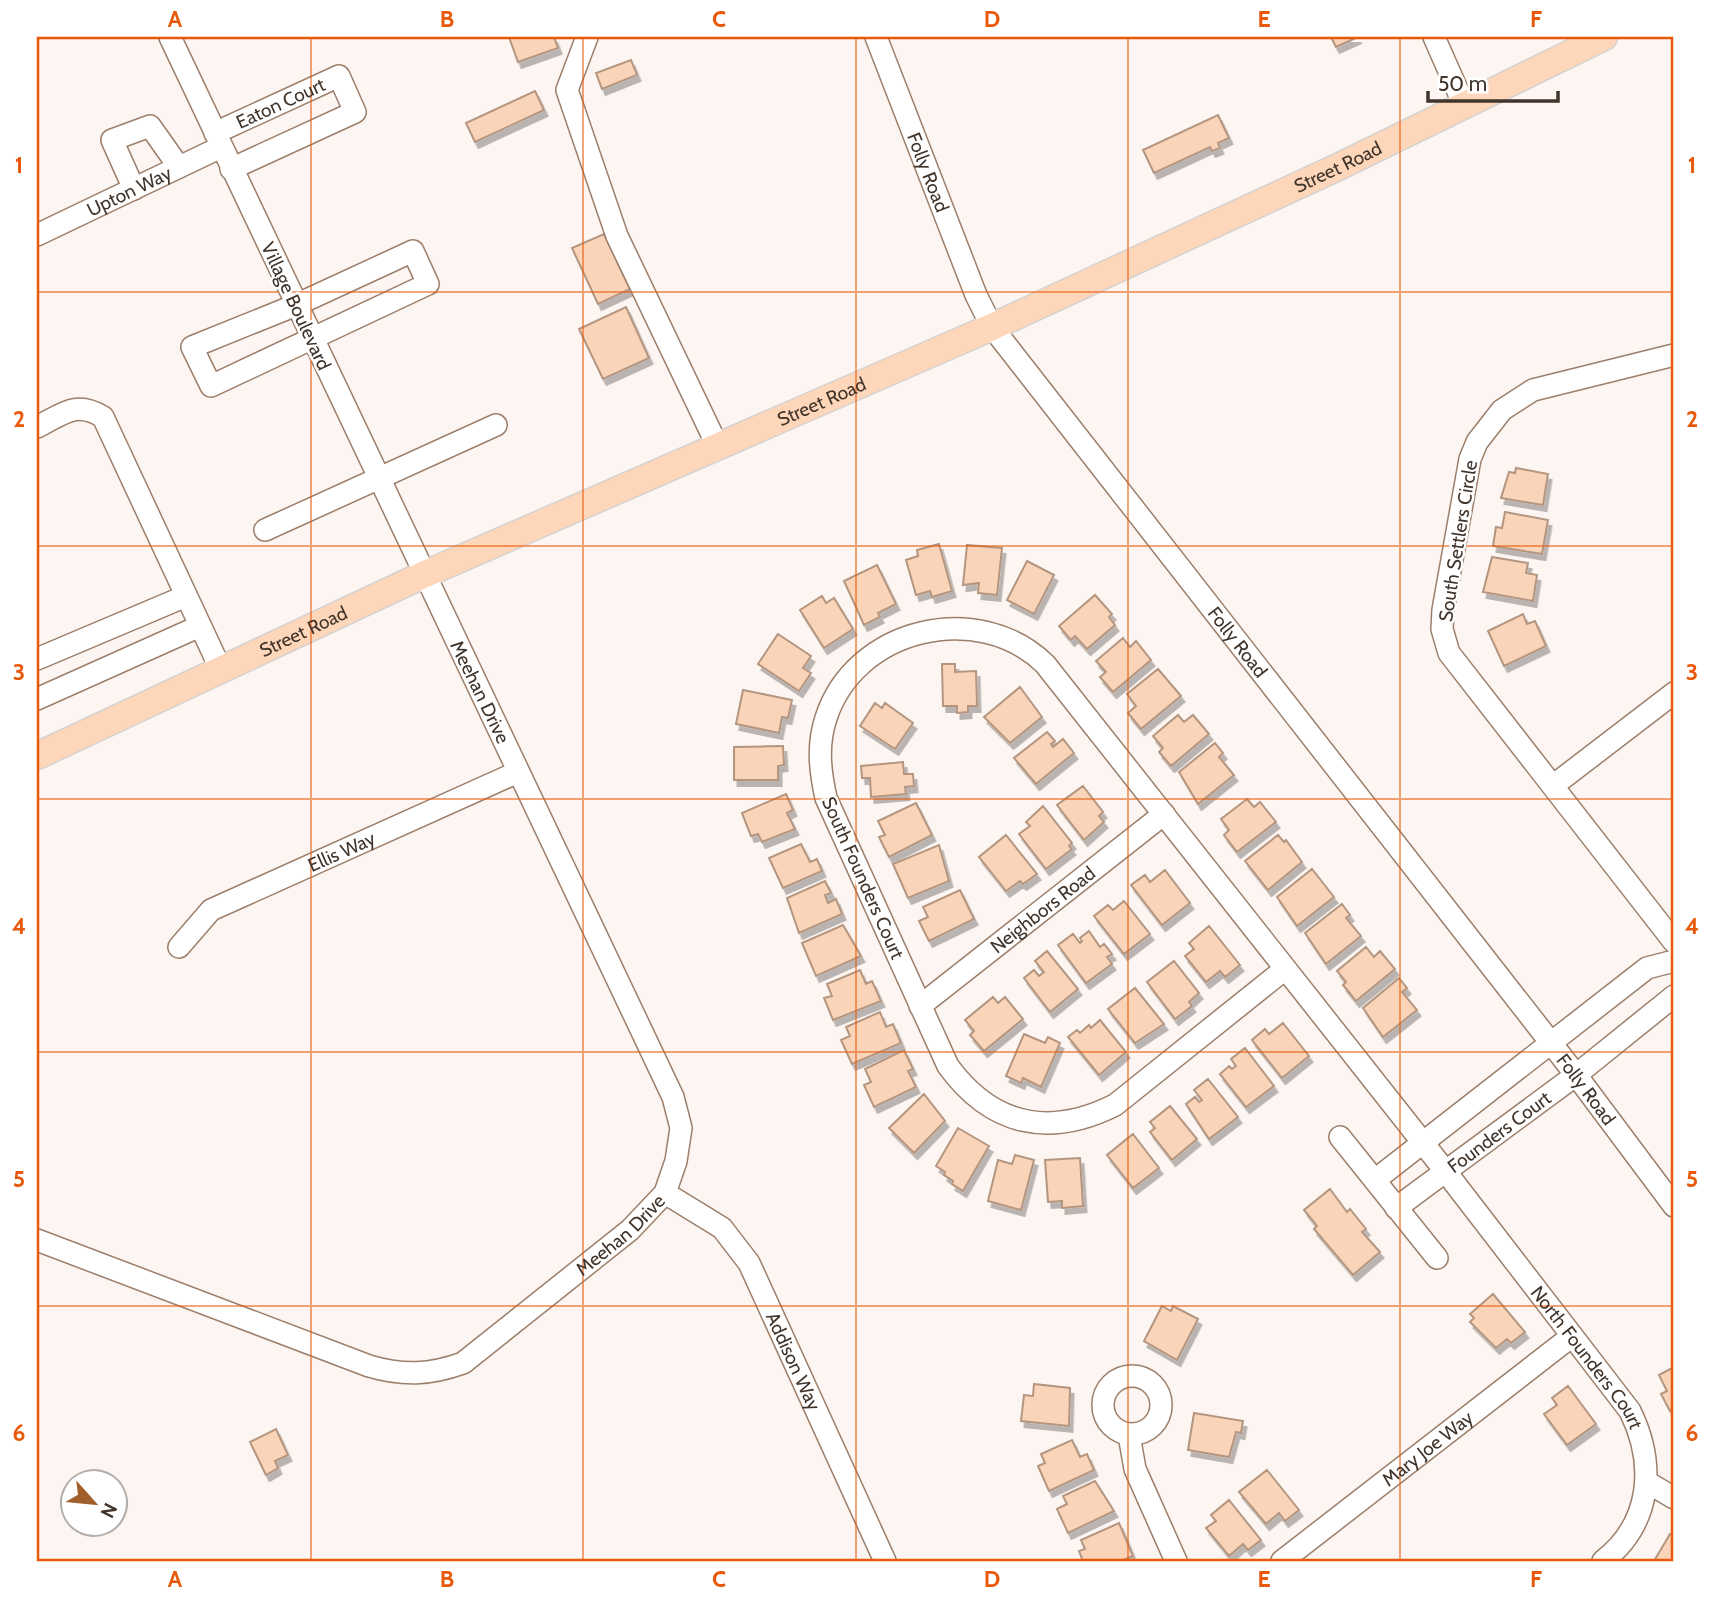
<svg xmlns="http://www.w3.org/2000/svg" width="1711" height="1598" viewBox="0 0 1711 1598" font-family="Cabin,sans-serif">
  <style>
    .building { fill: #fad4b9; stroke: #b49680; stroke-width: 2; filter: url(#shadow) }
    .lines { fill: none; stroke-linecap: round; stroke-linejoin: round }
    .minor-casing { stroke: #9c7f6a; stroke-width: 24 }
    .major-casing { stroke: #d5d2d0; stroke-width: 29 }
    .minor { stroke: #fff; stroke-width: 21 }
    .major { stroke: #fed6b9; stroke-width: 26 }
    .grid { fill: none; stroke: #e8590c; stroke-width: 2; stroke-opacity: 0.55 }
    .labels { text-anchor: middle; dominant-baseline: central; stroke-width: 5; stroke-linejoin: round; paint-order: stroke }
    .street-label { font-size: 19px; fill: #41342b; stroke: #fff }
    .neatline { fill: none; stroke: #e8590c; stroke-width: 2.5 }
    .grid-label { font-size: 23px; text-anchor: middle; font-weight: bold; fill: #e8590c }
  </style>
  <defs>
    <filter id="shadow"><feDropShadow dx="3.5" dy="6" stdDeviation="0" flood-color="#0004"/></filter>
  </defs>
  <rect width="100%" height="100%" fill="#fcf5f1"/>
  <path class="building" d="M 509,37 L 554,37 L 558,48 L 518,62 Z
    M 1331,37 L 1358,37 L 1336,47 Z
    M 631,60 L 637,75 L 602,89 L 596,73 Z
    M 535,91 L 544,110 L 475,142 L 466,123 Z
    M 1218,115 L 1229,138 L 1218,143 L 1220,148 L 1212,151 L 1210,147 L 1154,173 L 1143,150 Z
    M 604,234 L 630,289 L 598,304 L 572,248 Z
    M 626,307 L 649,358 L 603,379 L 579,329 Z
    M 1516,468 L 1548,474 L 1543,505 L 1501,498 L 1509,472 L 1515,473 Z
    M 1505,512 L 1548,520 L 1542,554 L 1493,546 L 1496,527 L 1502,528 Z
    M 939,544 L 952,591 L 932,597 L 930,591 L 916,595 L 906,560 L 918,556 L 917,550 Z
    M 967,545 L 1002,548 L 997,595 L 978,593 L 979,583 L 963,585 Z
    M 1492,557 L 1528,563 L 1526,573 L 1537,575 L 1533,601 L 1483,592 Z
    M 1027,561 L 1054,575 L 1034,614 L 1007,600 Z
    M 877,565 L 896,604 L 878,613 L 880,617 L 864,625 L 844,581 Z
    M 1095,595 L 1112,614 L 1109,617 L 1115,625 L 1087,649 L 1075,636 L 1071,640 L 1059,626 Z
    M 822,596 L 826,603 L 834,598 L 853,629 L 824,648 L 800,610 Z
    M 1523,614 L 1527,624 L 1535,621 L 1546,646 L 1504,666 L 1488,631 Z
    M 778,634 L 811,656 L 803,668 L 811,673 L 799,691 L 758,664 Z
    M 1123,638 L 1130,647 L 1136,641 L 1151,660 L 1113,692 L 1100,677 L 1106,672 L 1096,661 Z
    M 942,664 L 955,664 L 955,672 L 976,671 L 977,706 L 968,706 L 968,712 L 957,713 L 957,706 L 943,706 Z
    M 1158,669 L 1181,696 L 1141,729 L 1128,713 L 1136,706 L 1127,694 Z
    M 1020,687 L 1042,717 L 1010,743 L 984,717 Z
    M 743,690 L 792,700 L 788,718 L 782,717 L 779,733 L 736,724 Z
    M 875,703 L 882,708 L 885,703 L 913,723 L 895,749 L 860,726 Z
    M 1178,715 L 1184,722 L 1193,715 L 1209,734 L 1171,766 L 1159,752 L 1163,748 L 1153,736 Z
    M 1047,732 L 1055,741 L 1051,744 L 1053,747 L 1063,739 L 1074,753 L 1036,784 L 1014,758 Z
    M 1215,743 L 1223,753 L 1219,757 L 1234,775 L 1198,804 L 1179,772 Z
    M 783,746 L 784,765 L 778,766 L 778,780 L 734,780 L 734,747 Z
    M 903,762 L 904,774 L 913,774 L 914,786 L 905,787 L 906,794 L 871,797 L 870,778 L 862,778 L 861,766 Z
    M 1083,786 L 1103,812 L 1099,816 L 1104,822 L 1084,840 L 1057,805 Z
    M 786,794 L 793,810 L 787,813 L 795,829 L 762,842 L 758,834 L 751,836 L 742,813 Z
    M 1247,799 L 1254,807 L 1260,802 L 1276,822 L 1237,852 L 1224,835 L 1229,830 L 1221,819 Z
    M 916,803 L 932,835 L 889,857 L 879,837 L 885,835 L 878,821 Z
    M 1043,806 L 1072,843 L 1069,846 L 1072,849 L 1046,869 L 1019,834 L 1030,826 L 1026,822 Z
    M 1006,835 L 1037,874 L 1023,884 L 1020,881 L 1006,891 L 979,857 Z
    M 1278,835 L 1284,842 L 1286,840 L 1302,862 L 1268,890 L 1245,861 Z
    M 801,844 L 810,862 L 817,859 L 822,871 L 783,888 L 769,858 Z
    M 939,845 L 949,881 L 908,898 L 893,864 Z
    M 1312,869 L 1334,897 L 1297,926 L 1277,897 Z
    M 1165,870 L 1190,903 L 1162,925 L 1131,885 L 1145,875 L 1150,882 Z
    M 825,881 L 831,893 L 825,895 L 828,903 L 836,899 L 842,914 L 799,933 L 787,898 Z
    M 960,890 L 974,919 L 929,941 L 919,921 L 928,917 L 923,907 Z
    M 1124,901 L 1150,934 L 1124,954 L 1094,916 L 1108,905 L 1113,910 Z
    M 1342,904 L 1350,915 L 1346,918 L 1361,936 L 1326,964 L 1305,933 Z
    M 843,925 L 861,956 L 816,976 L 802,943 Z
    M 1209,926 L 1240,965 L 1225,977 L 1220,971 L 1206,982 L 1185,956 L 1194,949 L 1189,943 Z
    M 1089,931 L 1100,947 L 1104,944 L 1112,954 L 1107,957 L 1112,964 L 1086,983 L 1058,945 L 1073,934 L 1080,943 L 1082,941 L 1080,938 Z
    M 1366,947 L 1374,957 L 1380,951 L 1395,969 L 1356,1001 L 1343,985 L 1346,982 L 1337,971 Z
    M 1047,951 L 1078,989 L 1050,1012 L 1024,978 L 1034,970 L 1039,976 L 1044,972 L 1035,961 Z
    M 1174,961 L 1199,993 L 1189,1002 L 1192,1006 L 1175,1019 L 1147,982 Z
    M 860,970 L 866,984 L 872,981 L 881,1001 L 833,1020 L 824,998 L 832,996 L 827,984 Z
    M 1399,978 L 1407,988 L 1402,992 L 1417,1010 L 1383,1037 L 1363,1008 Z
    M 1135,988 L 1164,1024 L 1135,1043 L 1108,1009 Z
    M 993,997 L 998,1003 L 1005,997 L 1023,1019 L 984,1051 L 970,1035 L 974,1031 L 965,1020 Z
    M 880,1012 L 886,1027 L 893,1024 L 901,1043 L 852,1064 L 841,1040 L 850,1036 L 846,1027 Z
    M 1100,1020 L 1126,1052 L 1099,1075 L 1068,1037 L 1077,1030 L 1080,1033 L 1089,1025 L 1091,1028 Z
    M 1283,1023 L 1309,1056 L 1282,1078 L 1252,1040 L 1265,1029 L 1269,1034 Z
    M 1024,1034 L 1045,1043 L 1048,1037 L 1060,1043 L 1041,1087 L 1023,1078 L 1021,1083 L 1006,1076 Z
    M 1245,1048 L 1274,1086 L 1246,1107 L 1220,1074 L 1229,1066 L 1232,1069 L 1236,1066 L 1231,1059 Z
    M 904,1050 L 913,1069 L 908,1071 L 916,1087 L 874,1107 L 864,1085 L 871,1082 L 865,1069 Z
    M 1208,1079 L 1238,1117 L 1209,1139 L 1186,1104 L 1195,1097 L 1199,1102 L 1202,1100 L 1194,1090 Z
    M 924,1094 L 945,1121 L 914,1153 L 889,1128 Z
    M 1170,1106 L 1197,1139 L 1172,1160 L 1150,1132 L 1155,1128 L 1150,1122 Z
    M 958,1128 L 989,1146 L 963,1191 L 952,1184 L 953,1181 L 944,1175 L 945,1172 L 936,1166 Z
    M 1133,1134 L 1159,1168 L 1133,1188 L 1107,1155 Z
    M 1015,1155 L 1034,1160 L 1021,1210 L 988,1201 L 998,1160 L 1012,1164 Z
    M 1080,1158 L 1083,1206 L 1062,1208 L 1062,1201 L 1048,1202 L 1045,1160 Z
    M 1330,1189 L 1347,1212 L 1350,1209 L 1366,1229 L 1362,1232 L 1380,1252 L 1353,1275 L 1314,1229 L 1317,1226 L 1304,1210 Z
    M 1493,1294 L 1525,1332 L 1511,1343 L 1507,1339 L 1496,1348 L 1470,1322 L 1474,1318 L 1470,1314 Z
    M 1162,1306 L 1171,1311 L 1173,1306 L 1198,1319 L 1177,1360 L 1144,1341 Z
    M 1674,1367 L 1674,1408 L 1670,1411 L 1661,1394 L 1667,1391 L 1659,1375 Z
    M 1034,1384 L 1070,1388 L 1069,1426 L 1021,1421 L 1024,1395 L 1033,1396 Z
    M 1568,1386 L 1596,1424 L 1567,1445 L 1544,1414 L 1557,1405 L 1552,1398 Z
    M 1194,1413 L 1243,1421 L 1241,1433 L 1236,1432 L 1229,1457 L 1188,1450 Z
    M 276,1429 L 288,1455 L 275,1461 L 278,1468 L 266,1475 L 250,1442 Z
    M 1072,1440 L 1080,1457 L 1087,1454 L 1094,1470 L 1049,1491 L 1038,1466 L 1045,1463 L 1041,1454 Z
    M 1267,1470 L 1299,1510 L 1285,1521 L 1279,1513 L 1266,1524 L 1239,1492 Z
    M 1095,1481 L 1114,1511 L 1068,1533 L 1057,1509 L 1067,1504 L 1063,1496 Z
    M 1229,1500 L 1261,1540 L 1248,1550 L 1243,1544 L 1229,1556 L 1206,1528 L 1216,1521 L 1211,1515 Z
    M 1119,1523 L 1133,1556 L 1121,1561 L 1083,1561 L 1079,1551 L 1085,1549 L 1081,1540 Z
    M 1670,1534 L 1674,1536 L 1674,1561 L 1654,1561 Z"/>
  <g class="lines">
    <defs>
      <g id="minor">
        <path d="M 587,37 L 567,90 L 617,236 L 718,447"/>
        <path id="s1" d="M 876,37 L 976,295 L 992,327 L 1576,1075 L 1674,1206"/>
        <path d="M 1434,37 L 1464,105"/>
        <path id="s2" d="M 215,133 L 339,76 L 355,112 L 231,169"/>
        <path d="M 134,189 L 112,140 L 150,126 L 179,167"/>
        <path id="s3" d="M 37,235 L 221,147"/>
        <path d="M 413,251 L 428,284 L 211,386 L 192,347 L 296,305 Z"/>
        <path d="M 1674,355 L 1533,390 L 1502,410 L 1477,442 L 1470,459 L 1443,610 L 1442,629 L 1449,653 L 1674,942"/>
        <path d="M 37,427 C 63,414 76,400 103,417 L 221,670"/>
        <path d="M 265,530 L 496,425"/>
        <path d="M 37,659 L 186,596"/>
        <path d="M 37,699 L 200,626"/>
        <path d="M 1554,785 L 1674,693"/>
        <path id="s4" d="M 179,947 L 211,910 L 518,772"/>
        <path id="s5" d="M 1285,969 L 1115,1105 C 1049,1138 992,1126 948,1066 L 826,798 C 820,771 817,745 826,718 C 855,628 978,599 1045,664 L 1446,1172 L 1630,1411 C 1656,1464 1652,1523 1603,1561"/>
        <path id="s6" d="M 920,1006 L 1164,814"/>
        <path d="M 1340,1137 L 1437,1258"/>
        <path d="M 1375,1180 L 1647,968 L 1674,961"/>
        <path id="s7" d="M 665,1193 L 722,1228 L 749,1263 L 885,1561"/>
        <path id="s8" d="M 1396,1208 L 1576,1075 L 1674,996"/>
        <path id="s9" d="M 37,1240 L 369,1366 C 403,1376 430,1375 463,1363 L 630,1230 L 665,1193 L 676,1161 L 681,1128 L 673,1097 L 170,37"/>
        <circle cx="1132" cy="1405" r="29"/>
        <path d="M 1129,1435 L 1135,1469 L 1176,1561"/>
        <path d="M 1647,1482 L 1674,1498"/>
        <path id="s10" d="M 1282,1561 L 1572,1336"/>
      </g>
      <g id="major">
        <path id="s11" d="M 37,756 L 423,575 L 992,327 L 1338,167 L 1604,37"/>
      </g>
    </defs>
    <use href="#minor" class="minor-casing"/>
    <use href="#major" class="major-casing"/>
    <use href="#minor" class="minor"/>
    <use href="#major" class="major"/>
  </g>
  <path class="grid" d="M 311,37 L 311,1561M 583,37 L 583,1561M 856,37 L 856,1561M 1128,37 L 1128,1561M 1400,37 L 1400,1561M 37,292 L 1674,292M 37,546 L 1674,546M 37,799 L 1674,799M 37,1052 L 1674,1052M 37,1306 L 1674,1306"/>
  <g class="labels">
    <g class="street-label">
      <text stroke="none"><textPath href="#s2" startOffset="72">Eaton Court</textPath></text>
      <text stroke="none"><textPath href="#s11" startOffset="1428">Street Road</textPath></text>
      <text stroke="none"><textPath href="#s1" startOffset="145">Folly Road</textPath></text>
      <text stroke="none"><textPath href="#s3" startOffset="102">Upton Way</textPath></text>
      <text transform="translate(296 306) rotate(65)">Village Boulevard</text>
      <text stroke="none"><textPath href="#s11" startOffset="861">Street Road</textPath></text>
      <text transform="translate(1458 541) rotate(-81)">South Settlers Circle</text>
      <text stroke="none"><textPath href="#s11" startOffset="294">Street Road</textPath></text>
      <text stroke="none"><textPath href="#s1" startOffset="712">Folly Road</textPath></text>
      <text transform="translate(480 692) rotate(64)">Meehan Drive</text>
      <text stroke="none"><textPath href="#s4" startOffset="192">Ellis Way</textPath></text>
      <text transform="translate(863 878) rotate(66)">South Founders Court</text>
      <text stroke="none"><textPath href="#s6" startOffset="156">Neighbors Road</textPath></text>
      <text stroke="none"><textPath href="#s1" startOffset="1279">Folly Road</textPath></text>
      <text stroke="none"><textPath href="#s8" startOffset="128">Founders Court</textPath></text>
      <text stroke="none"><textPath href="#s9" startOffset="654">Meehan Drive</textPath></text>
      <text stroke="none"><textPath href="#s5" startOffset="1930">North Founders Court</textPath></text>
      <text stroke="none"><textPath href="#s7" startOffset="219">Addison Way</textPath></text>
      <text stroke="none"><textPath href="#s10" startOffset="184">Mary Joe Way</textPath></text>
    </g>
  </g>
  <rect width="1711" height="1598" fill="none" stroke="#ffffff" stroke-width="77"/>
  <g transform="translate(94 1503) rotate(117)"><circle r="33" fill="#ffffff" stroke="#b3aeaa" stroke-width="2"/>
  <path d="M0-5L12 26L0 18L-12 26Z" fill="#a1602b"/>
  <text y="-10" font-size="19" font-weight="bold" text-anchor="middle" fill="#41342b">N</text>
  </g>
  <path d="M1428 91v10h130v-10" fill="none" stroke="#41342b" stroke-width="3.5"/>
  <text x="1438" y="91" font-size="21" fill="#41342b" stroke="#ffffff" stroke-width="5" paint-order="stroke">50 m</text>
  <rect x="38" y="38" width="1634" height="1522" class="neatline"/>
  <g class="grid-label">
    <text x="175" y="27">A</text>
    <text x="447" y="27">B</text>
    <text x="719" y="27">C</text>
    <text x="992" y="27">D</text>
    <text x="1264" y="27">E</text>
    <text x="1536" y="27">F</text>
    <text x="19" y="173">1</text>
    <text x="1692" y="173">1</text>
    <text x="19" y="427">2</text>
    <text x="1692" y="427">2</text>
    <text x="19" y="680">3</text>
    <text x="1692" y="680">3</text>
    <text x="19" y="934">4</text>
    <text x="1692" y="934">4</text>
    <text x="19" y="1187">5</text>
    <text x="1692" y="1187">5</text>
    <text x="19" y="1441">6</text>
    <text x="1692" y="1441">6</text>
    <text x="175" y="1587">A</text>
    <text x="447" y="1587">B</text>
    <text x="719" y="1587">C</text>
    <text x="992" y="1587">D</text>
    <text x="1264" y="1587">E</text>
    <text x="1536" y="1587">F</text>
  </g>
</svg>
